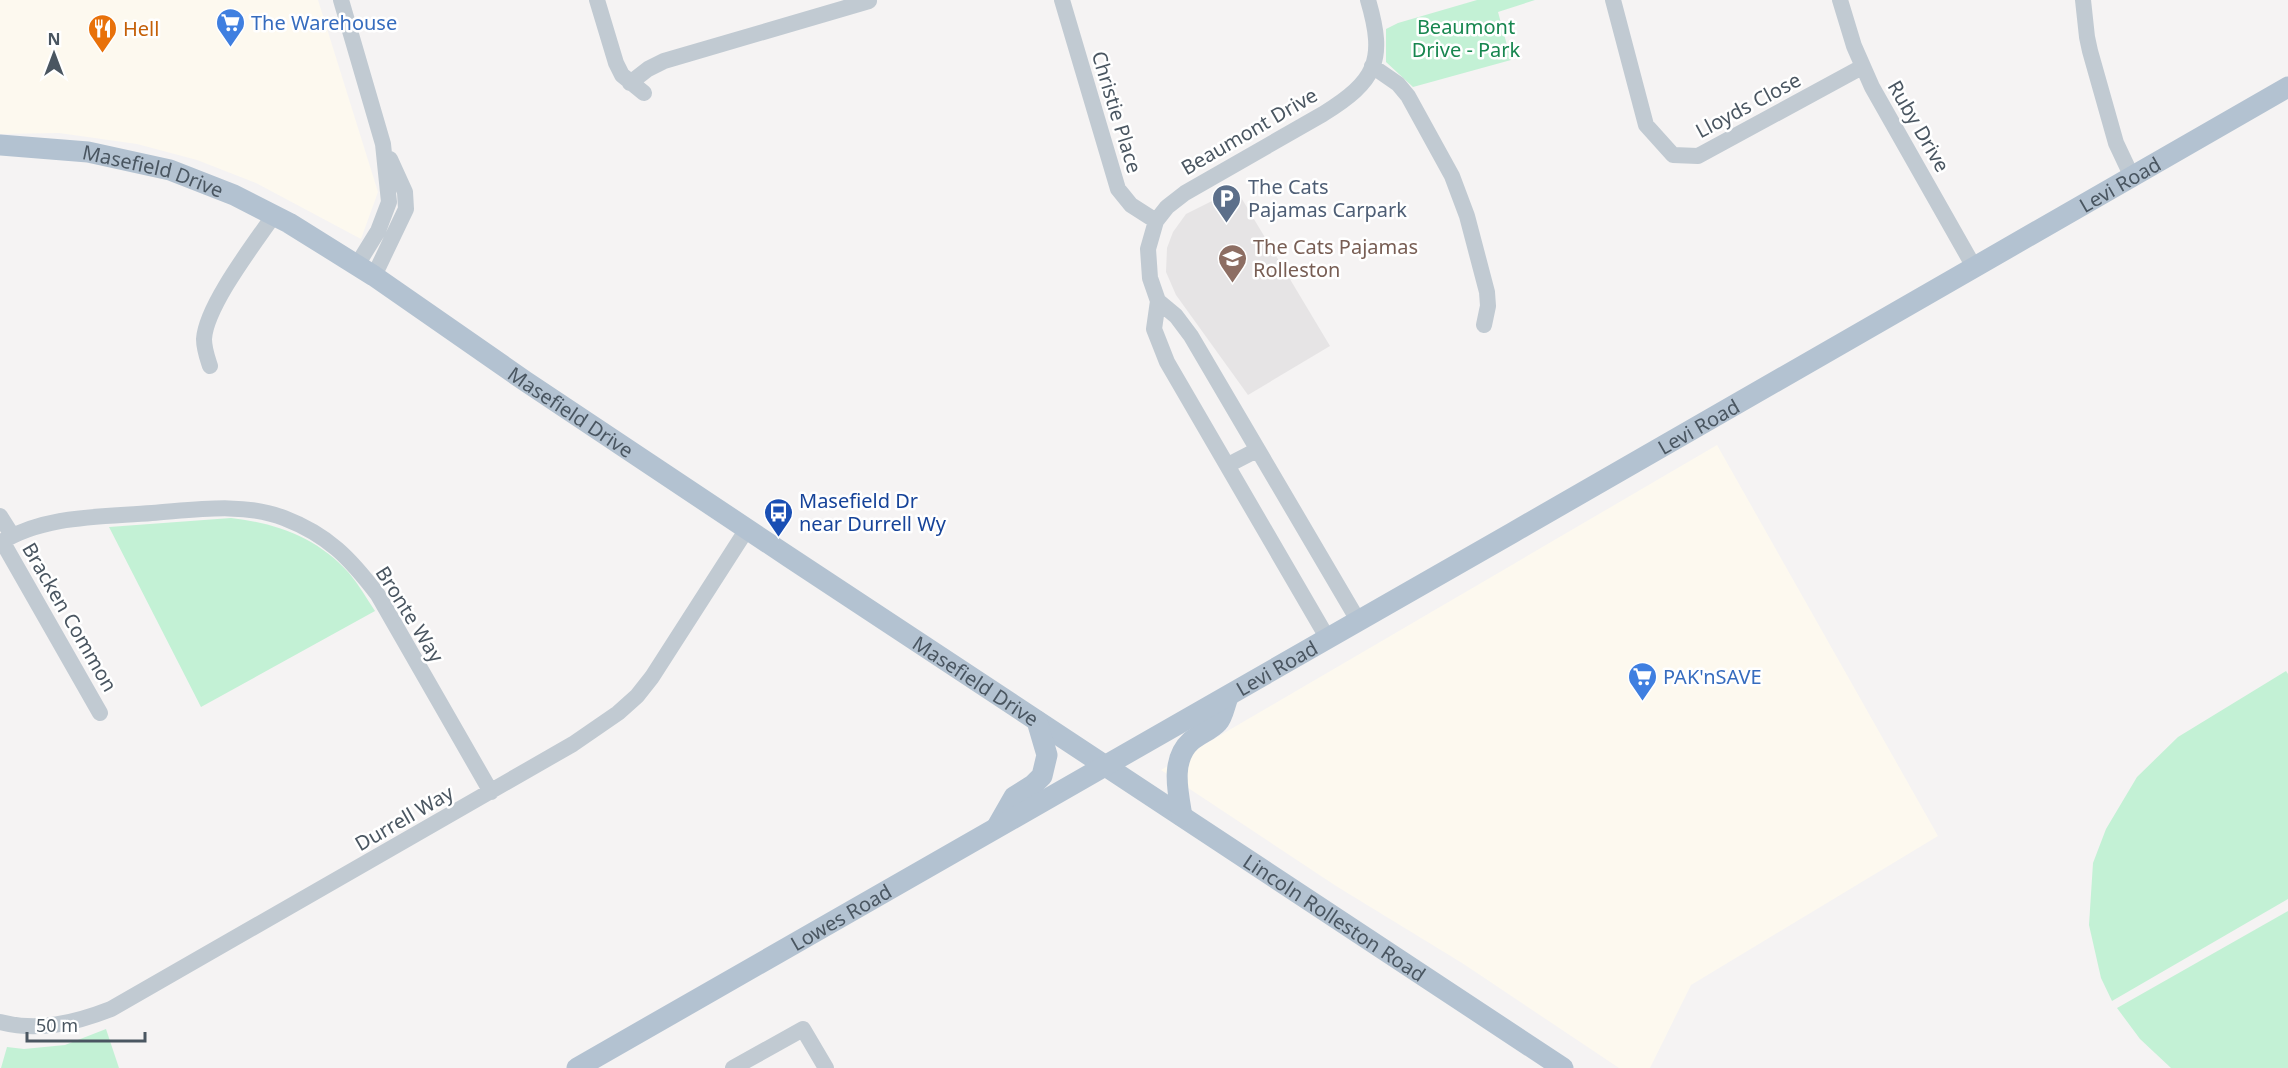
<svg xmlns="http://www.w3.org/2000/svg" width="2288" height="1068" viewBox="0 0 2288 1068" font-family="'Noto Sans',sans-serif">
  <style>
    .commercial { fill: #fdf9ef }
    .education { fill: #e6e4e5 }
    .green { fill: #c3f1d5 }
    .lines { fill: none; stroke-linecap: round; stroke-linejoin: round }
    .minor { stroke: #c1cad2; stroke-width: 16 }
    .major { stroke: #b3c2d1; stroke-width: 21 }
    .labels { text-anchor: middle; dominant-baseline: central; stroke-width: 5; stroke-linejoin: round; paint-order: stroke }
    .shop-label { font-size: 20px; fill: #366cbe; stroke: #fff; text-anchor: start }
    .park-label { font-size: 20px; fill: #17864f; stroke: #fff }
    .food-label { font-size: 20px; fill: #c56008; stroke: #fff; text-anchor: start }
    .street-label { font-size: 20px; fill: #4a5661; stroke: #fff }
    .service-label { font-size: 20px; fill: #4e5e75; stroke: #fff; text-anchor: start }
    .education-label { font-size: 20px; fill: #785e54; stroke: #fff; text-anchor: start }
    .transit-label { font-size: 20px; fill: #164399; stroke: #fff; text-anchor: start }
  </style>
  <rect width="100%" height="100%" fill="#f5f3f3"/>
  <path class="commercial" d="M 0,0 L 318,0 L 378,192 L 361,239 L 256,183 L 197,160 L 137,144 L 59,133 L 0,134 Z
    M 1717,445 L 1938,836 L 1691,985 L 1650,1068 L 1619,1068 L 1462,963 L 1336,886 L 1161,770 Z"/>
  <path class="education" d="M 1236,189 L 1330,346 L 1248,395 L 1176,295 L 1166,272 L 1167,248 L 1173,232 L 1186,214 Z"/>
  <path class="green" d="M 1477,0 L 1535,0 L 1498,12 L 1511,60 L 1413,87 L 1386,62 L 1386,29 L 1398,23 Z
    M 231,518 C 276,523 318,538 349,573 C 359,585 367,599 375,611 L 201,707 L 109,527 Z
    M 2286,671 L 2288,674 L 2288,899 L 2112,1001 L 2101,978 L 2089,925 L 2093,863 L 2106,829 L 2137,777 L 2178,737 Z
    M 2288,911 L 2288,1068 L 2171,1068 L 2140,1039 L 2117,1008 Z
    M 106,1029 L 119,1068 L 1,1068 L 7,1047 L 24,1049 L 65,1045 Z"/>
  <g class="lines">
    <path class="minor" d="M 341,0 L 383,144 L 389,202 L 378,231 L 357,265
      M 597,0 L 616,63 L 622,75 L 644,93
      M 1062,0 L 1118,189 L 1131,205 L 1156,221
      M 1613,0 L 1646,125 L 1673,155 L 1698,156 L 1862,67
      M 1840,0 L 1854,46 L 1872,87 L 1974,267
      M 2083,0 L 2087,37 L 2090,51 L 2116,143 L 2132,177
      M 1372,66 L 1398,84 L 1408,96 L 1452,176 L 1467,216 L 1487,292 L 1488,306 L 1484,325
      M 630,83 L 648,69 L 664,61 L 869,1
      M 374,276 L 406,209 L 405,192 L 390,159
      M 1158,301 L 1154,329 L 1167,362 L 1328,639
      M 210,366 C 207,357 204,349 204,339 C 206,306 254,244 274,215
      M 1228,465 L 1257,450
      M 0,516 L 12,535
      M 2,541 L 100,713
      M 0,543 C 43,515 103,517 152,513 C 194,510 243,502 284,518 C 328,535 350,558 378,595 L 491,792
      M 1359,622 L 1191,336 L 1176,316 L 1158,301 L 1150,278 L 1148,249 L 1156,221 L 1167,207 L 1185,193 L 1323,114 C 1376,81 1386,61 1368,0
      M 0,1022 C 38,1032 75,1023 111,1009 L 573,744 L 618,713 L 637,696 L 652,677 L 747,529
      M 733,1068 L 803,1029 L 826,1068"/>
    <g class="major">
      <path id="s1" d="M 0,145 L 88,152 L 170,170 L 234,195 L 289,223 L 374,276 L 525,381 L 789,557 L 1563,1068"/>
      <path d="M 1182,816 C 1178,792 1170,760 1191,741 C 1199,734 1211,730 1218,722 C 1223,717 1225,704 1228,697"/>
      <path d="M 998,825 L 1014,797 L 1033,785 L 1042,776 L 1047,755 L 1037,721"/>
      <path id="s2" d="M 577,1068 C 1147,741 1719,416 2288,87"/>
    </g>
  </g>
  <defs>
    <symbol id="supermarket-pin" viewBox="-11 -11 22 30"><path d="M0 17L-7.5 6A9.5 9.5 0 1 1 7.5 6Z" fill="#3f7fe0" stroke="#fff"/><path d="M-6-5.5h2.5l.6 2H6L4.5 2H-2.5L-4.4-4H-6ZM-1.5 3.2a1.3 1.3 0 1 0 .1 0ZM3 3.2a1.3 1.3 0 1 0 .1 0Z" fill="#fff"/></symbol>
    <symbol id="restaurant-pin" viewBox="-11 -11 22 30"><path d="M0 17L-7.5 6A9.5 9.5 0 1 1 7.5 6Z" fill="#e8710a" stroke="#fff"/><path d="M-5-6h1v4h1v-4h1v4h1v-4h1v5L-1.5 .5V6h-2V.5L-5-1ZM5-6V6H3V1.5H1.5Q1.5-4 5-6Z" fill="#fff"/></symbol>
    <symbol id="parking-pin" viewBox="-11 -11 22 30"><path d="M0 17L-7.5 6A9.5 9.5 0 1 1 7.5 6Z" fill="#5c6f8a" stroke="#fff"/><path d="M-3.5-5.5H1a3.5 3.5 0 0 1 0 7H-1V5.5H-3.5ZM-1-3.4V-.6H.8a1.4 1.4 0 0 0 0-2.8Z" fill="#fff"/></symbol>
    <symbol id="school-pin" viewBox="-11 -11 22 30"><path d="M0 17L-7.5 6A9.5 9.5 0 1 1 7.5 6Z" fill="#8d6e63" stroke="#fff"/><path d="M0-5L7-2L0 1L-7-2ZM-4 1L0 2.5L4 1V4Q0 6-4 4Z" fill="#fff"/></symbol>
    <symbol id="bus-pin" viewBox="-11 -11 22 30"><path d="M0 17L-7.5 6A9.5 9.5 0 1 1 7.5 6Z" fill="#1a4fb4" stroke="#fff"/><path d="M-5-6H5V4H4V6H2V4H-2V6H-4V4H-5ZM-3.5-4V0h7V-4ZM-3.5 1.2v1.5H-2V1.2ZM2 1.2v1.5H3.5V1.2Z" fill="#fff"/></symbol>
  </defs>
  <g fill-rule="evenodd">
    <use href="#supermarket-pin" x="214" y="6" width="33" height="45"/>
    <use href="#restaurant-pin" x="86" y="12" width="33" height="45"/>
    <use href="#parking-pin" x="1210" y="182" width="33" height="45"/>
    <use href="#school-pin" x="1216" y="242" width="33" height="45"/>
    <use href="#bus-pin" x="762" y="496" width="33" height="45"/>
    <use href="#supermarket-pin" x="1626" y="660" width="33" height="45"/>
  </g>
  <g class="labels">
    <g class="shop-label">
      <text x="251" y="22">The Warehouse</text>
      <text x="1663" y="676">PAK'nSAVE</text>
    </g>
    <g class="park-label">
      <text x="1466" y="26">Beaumont<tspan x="1466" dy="23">Drive - Park</tspan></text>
    </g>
    <g class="food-label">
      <text x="123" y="28">Hell</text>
    </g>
    <g class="street-label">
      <text transform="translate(1748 105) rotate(-28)">Lloyds Close</text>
      <text transform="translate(1117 112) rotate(73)">Christie Place</text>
      <text transform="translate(1919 126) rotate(60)">Ruby Drive</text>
      <text transform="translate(1249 131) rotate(-30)">Beaumont Drive</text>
      <text stroke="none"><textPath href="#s1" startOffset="156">Masefield Drive</textPath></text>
      <text stroke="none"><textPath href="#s2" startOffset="1778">Levi Road</textPath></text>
      <text stroke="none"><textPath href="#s1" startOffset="642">Masefield Drive</textPath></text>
      <text stroke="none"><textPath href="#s2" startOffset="1292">Levi Road</textPath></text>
      <text transform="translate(410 614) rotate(58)">Bronte Way</text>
      <text transform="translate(70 617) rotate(60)">Bracken Common</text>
      <text stroke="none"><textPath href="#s2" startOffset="806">Levi Road</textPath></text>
      <text stroke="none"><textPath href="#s1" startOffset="1128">Masefield Drive</textPath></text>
      <text transform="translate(404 818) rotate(-30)">Durrell Way</text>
      <text stroke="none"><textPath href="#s2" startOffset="304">Lowes Road</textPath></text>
      <text stroke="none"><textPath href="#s1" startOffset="1558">Lincoln Rolleston Road</textPath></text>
    </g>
    <g class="service-label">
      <text x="1248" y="186">The Cats<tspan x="1248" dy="23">Pajamas Carpark</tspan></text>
    </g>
    <g class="education-label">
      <text x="1253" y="246">The Cats Pajamas<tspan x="1253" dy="23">Rolleston</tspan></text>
    </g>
    <g class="transit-label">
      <text x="799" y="500">Masefield Dr<tspan x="799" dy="23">near Durrell Wy</tspan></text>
    </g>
  </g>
  <g transform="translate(54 54)" stroke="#ffffff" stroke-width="4.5" paint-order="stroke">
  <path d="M0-4.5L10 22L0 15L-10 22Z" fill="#4a5661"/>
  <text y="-9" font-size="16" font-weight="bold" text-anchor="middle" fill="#4a5661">N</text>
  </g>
  <path d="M27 1032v9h118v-9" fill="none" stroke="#4a5661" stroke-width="3"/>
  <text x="36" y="1032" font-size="18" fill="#4a5661" stroke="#ffffff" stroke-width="4.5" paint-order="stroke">50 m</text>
</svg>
